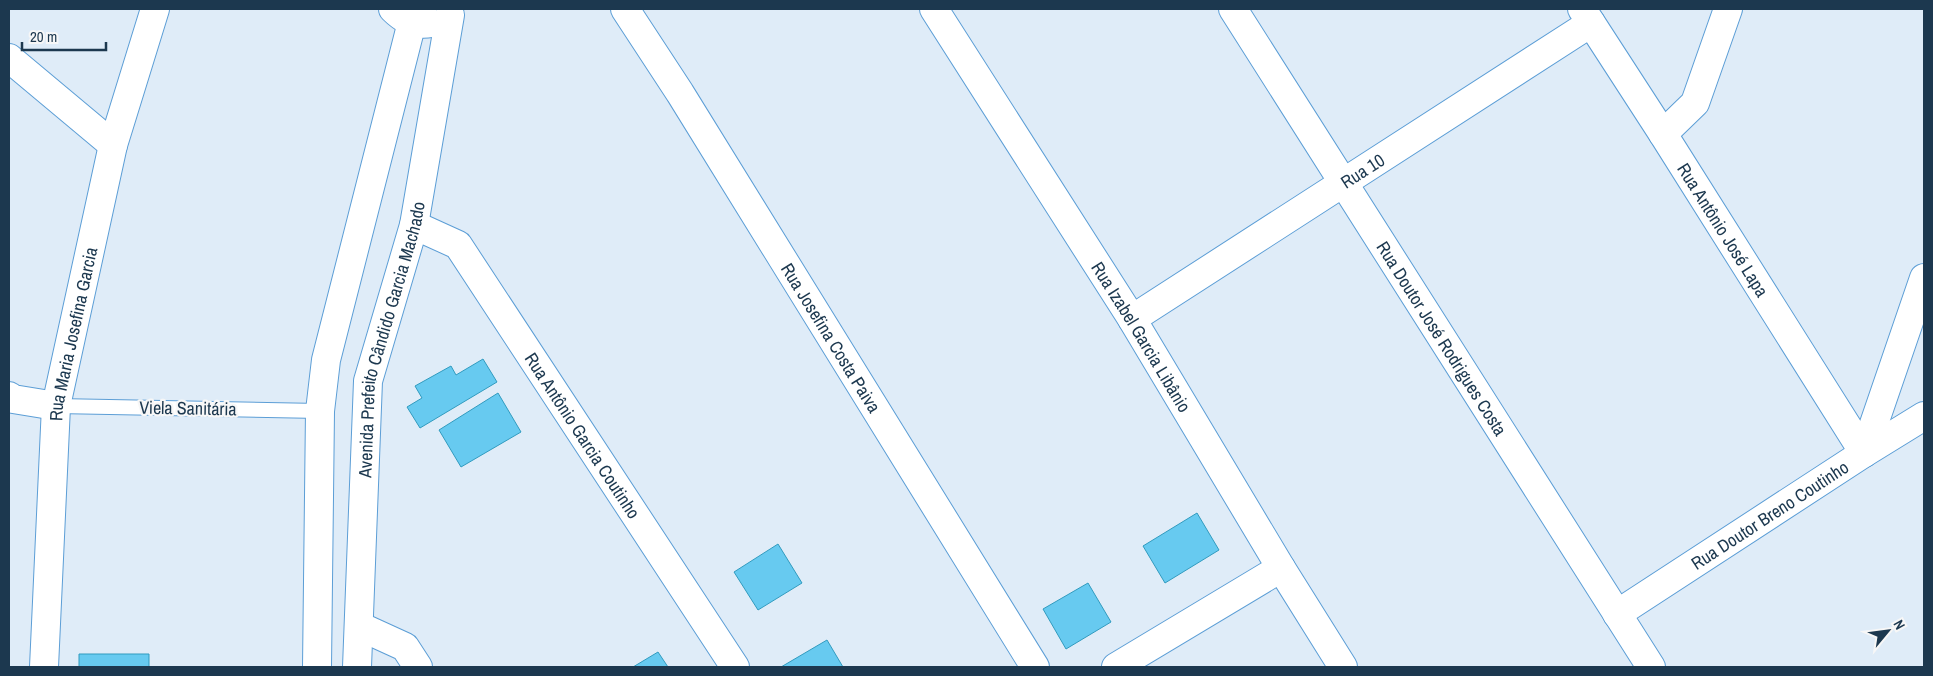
<svg xmlns="http://www.w3.org/2000/svg" width="1933" height="676" viewBox="0 0 1933 676" font-family="'Archivo Narrow',sans-serif">
  <style>
    .building { fill: #67caf0; stroke: #319bbf }
    .lines { fill: none; stroke-linecap: round; stroke-linejoin: round }
    .service-casing { stroke: #5c9ed6; stroke-width: 16 }
    .minor-casing { stroke: #5c9ed6; stroke-width: 30 }
    .tertiary-casing { stroke: #5c9ed6; stroke-width: 30 }
    .service { stroke: #fff; stroke-width: 14 }
    .minor { stroke: #fff; stroke-width: 28 }
    .tertiary { stroke: #fff; stroke-width: 28 }
    .labels { text-anchor: middle; dominant-baseline: central; stroke-width: 4.5; stroke-linejoin: round; paint-order: stroke }
    .street-label { font-size: 18px; fill: #1c384f; stroke: #f7f7f7 }
  </style>
  <rect width="100%" height="100%" fill="#dfecf8"/>
  <path class="building" d="M 483,359 L 497,382 L 420,428 L 407,407 L 422,398 L 415,386 L 451,366 L 456,375 Z
    M 498,393 L 521,432 L 461,467 L 439,430 Z
    M 1197,513 L 1219,550 L 1165,583 L 1143,546 Z
    M 778,544 L 802,583 L 758,610 L 734,572 Z
    M 1088,583 L 1111,622 L 1066,649 L 1043,609 Z
    M 827,640 L 843,667 L 781,667 Z
    M 658,652 L 668,667 L 633,667 Z
    M 79,654 L 149,654 L 149,667 L 79,667 Z"/>
  <g class="lines">
    <defs>
      <path id="service" d="M 56,406 L 320,411"/>
      <g id="minor">
        <path id="s1" d="M 625,9 L 680,93 L 1035,667"/>
        <path id="s2" d="M 934,9 L 1132,319 L 1281,568 L 1343,667"/>
        <path id="s3" d="M 1233,9 L 1651,667"/>
        <path id="s4" d="M 1582,9 L 1663,134 L 1864,453"/>
        <path d="M 9,58 L 113,145"/>
        <path d="M 1663,134 L 1695,103 L 1728,9"/>
        <path id="s5" d="M 414,225 L 458,245 L 735,667"/>
        <path id="s6" d="M 1132,319 L 1591,23"/>
        <path d="M 9,396 L 13,399 L 56,406"/>
        <path d="M 1864,453 L 1924,278"/>
        <path id="s7" d="M 1617,614 L 1864,453 L 1924,416"/>
        <path d="M 359,626 L 405,647 L 418,667"/>
        <path id="s8" d="M 44,667 L 56,406 L 113,145 L 155,9"/>
        <path d="M 1116,667 L 1281,568"/>
      </g>
      <g id="tertiary">
        <path d="M 393,9 C 403,19 416,26 431,23"/>
        <path d="M 317,667 L 320,411 L 326,360 L 412,22"/>
        <path id="s9" d="M 357,667 L 368,381 L 414,225 L 450,15"/>
      </g>
    </defs>
    <use href="#service" class="service-casing"/>
    <use href="#minor" class="minor-casing"/>
    <use href="#tertiary" class="tertiary-casing"/>
    <use href="#service" class="service"/>
    <use href="#minor" class="minor"/>
    <use href="#tertiary" class="tertiary"/>
  </g>
  <g class="labels">
    <g class="street-label">
      <text stroke="none"><textPath href="#s6" startOffset="274">Rua 10</textPath></text>
      <text stroke="none"><textPath href="#s4" startOffset="262">Rua Antônio José Lapa</textPath></text>
      <text stroke="none"><textPath href="#s8" startOffset="335">Rua Maria Josefina Garcia</textPath></text>
      <text stroke="none"><textPath href="#s2" startOffset="388">Rua Izabel Garcia Libânio</textPath></text>
      <text stroke="none"><textPath href="#s1" startOffset="388">Rua Josefina Costa Paiva</textPath></text>
      <text stroke="none"><textPath href="#s3" startOffset="390">Rua Doutor José Rodrigues Costa</textPath></text>
      <text stroke="none"><textPath href="#s9" startOffset="331">Avenida Prefeito Cândido Garcia Machado</textPath></text>
      <text transform="translate(188 408) rotate(1)">Viela Sanitária</text>
      <text stroke="none"><textPath href="#s5" startOffset="276">Rua Antônio Garcia Coutinho</textPath></text>
      <text stroke="none"><textPath href="#s7" startOffset="182">Rua Doutor Breno Coutinho</textPath></text>
    </g>
  </g>
  <rect width="1933" height="676" fill="none" stroke="#1c384f" stroke-width="20"/>
  <g transform="translate(1888 631) rotate(61)" stroke="#f7f7f7" stroke-width="4" paint-order="stroke">
  <path d="M0-4L9 19L0 12L-9 19Z" fill="#1c384f"/>
  <text y="-8" font-size="14" font-weight="bold" text-anchor="middle" fill="#1c384f">N</text>
  </g>
  <path d="M22 42v8h84v-8" fill="none" stroke="#1c384f" stroke-width="2.5"/>
  <text x="30" y="42" font-size="15" fill="#1c384f" stroke="#f7f7f7" stroke-width="4" paint-order="stroke">20 m</text>
</svg>
